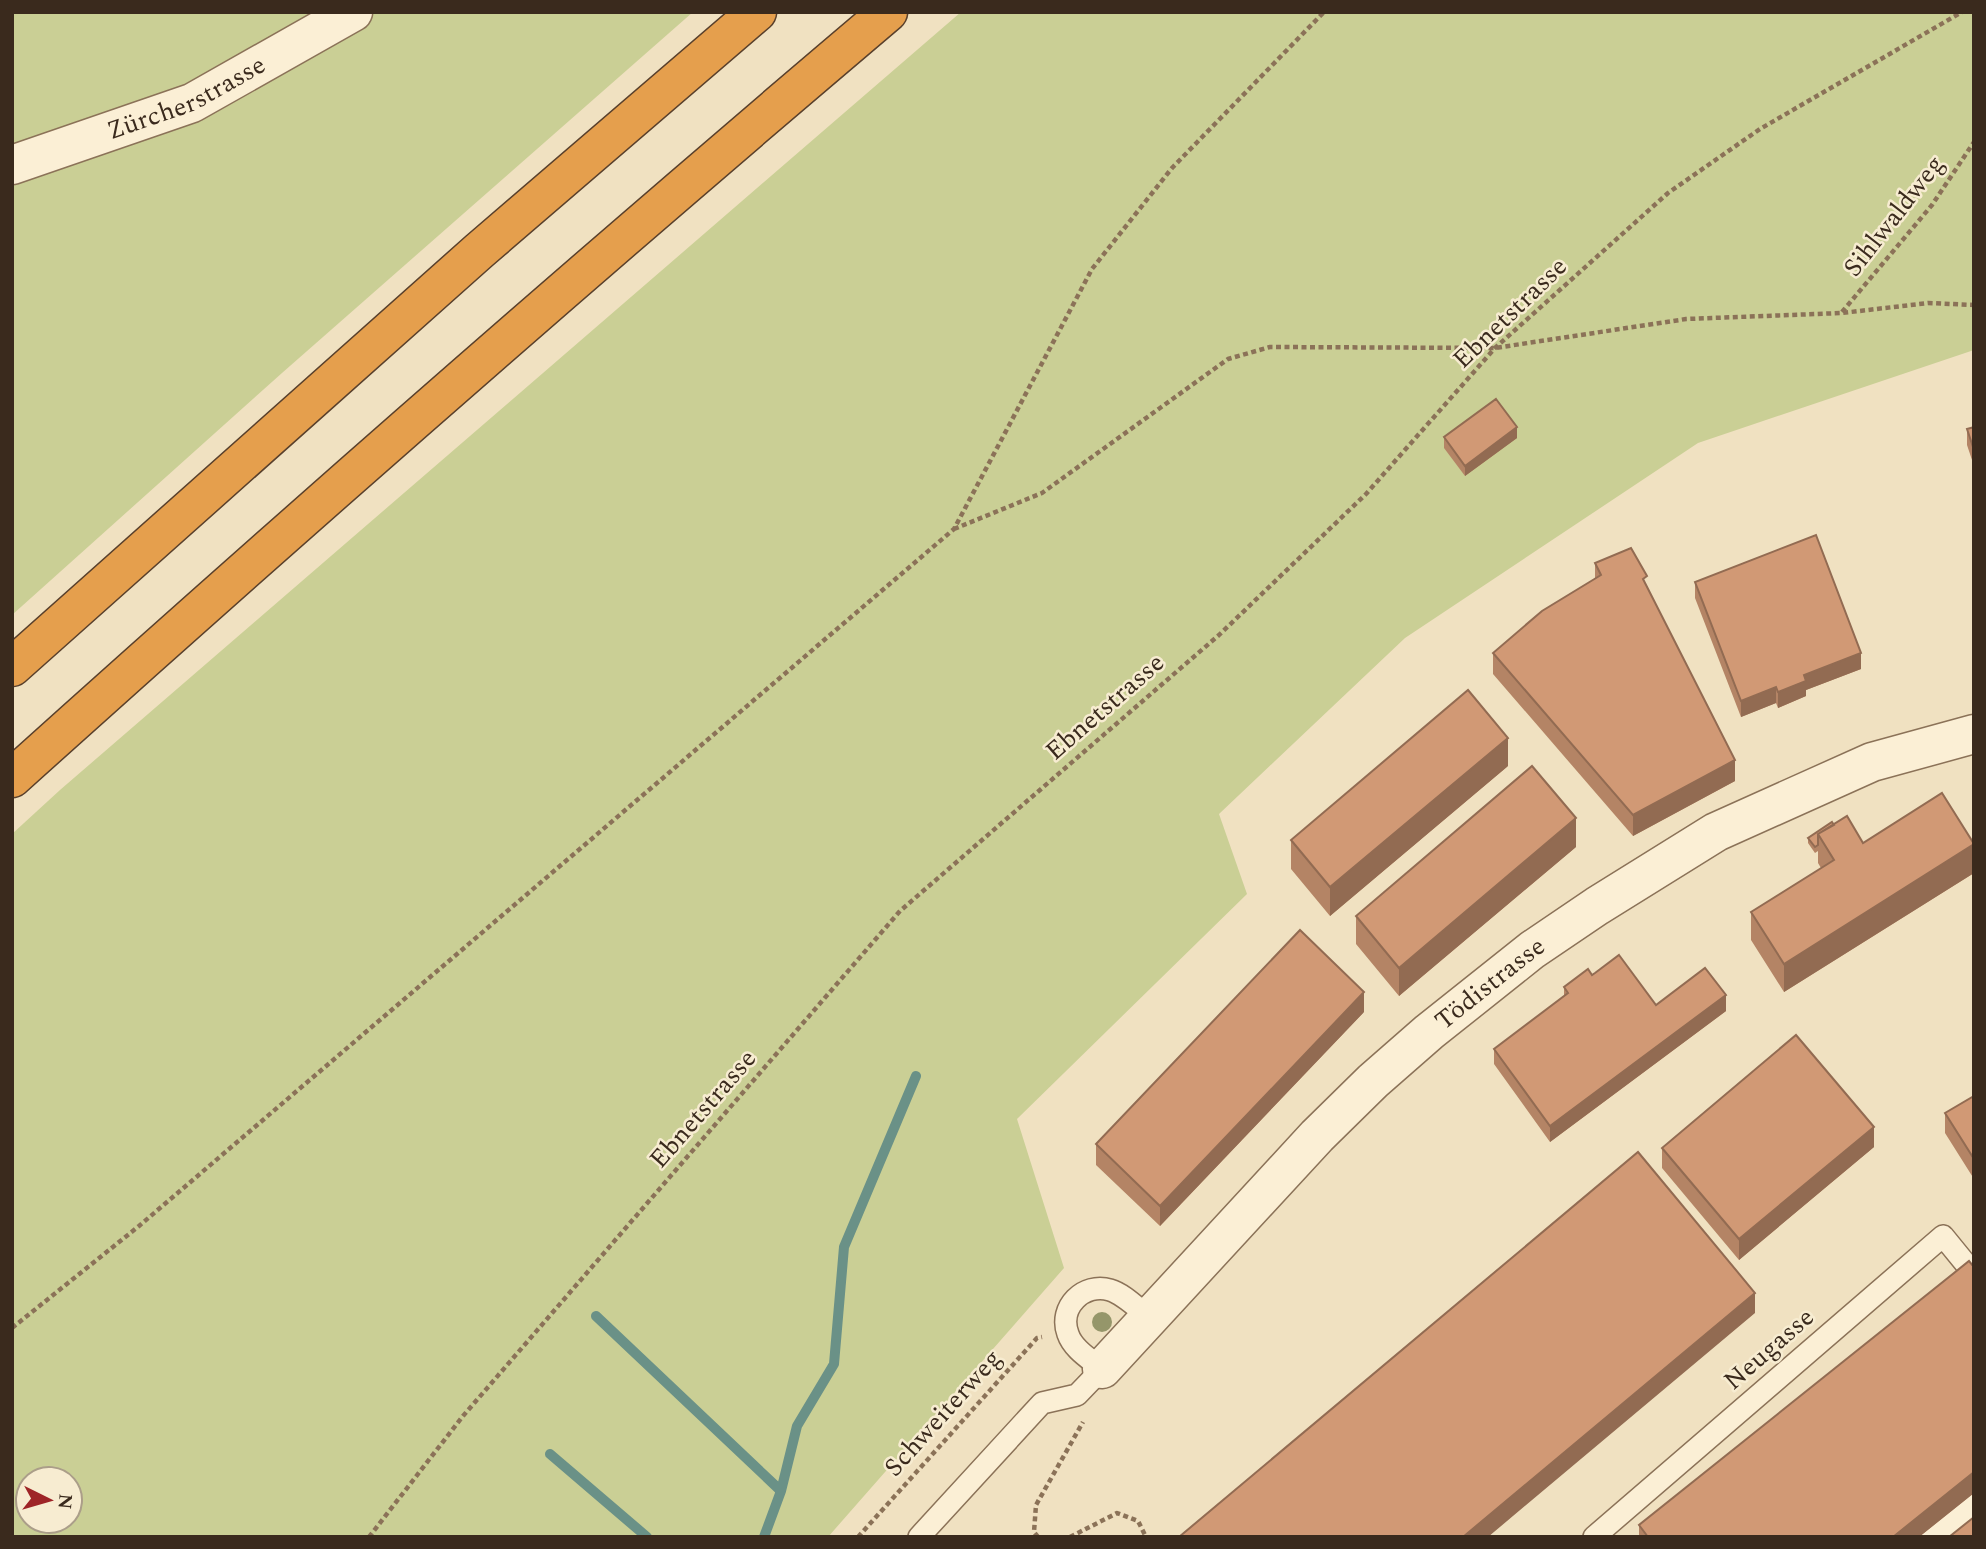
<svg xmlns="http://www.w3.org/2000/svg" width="1986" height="1549" viewBox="0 0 1986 1549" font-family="Spectral,serif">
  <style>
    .green { fill: #cacf95; fill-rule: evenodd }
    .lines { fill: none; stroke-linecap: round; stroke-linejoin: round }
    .stream { stroke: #6a9187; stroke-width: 10 }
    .service-casing { stroke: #8b7258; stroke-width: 24 }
    .minor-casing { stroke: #8b7258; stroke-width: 41 }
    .motorway-casing { stroke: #59402c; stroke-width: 41 }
    .path { stroke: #8b7258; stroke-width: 4.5; stroke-dasharray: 5 3.5; stroke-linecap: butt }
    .service { stroke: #fbefd5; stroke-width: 21 }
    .minor { stroke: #fbefd5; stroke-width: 38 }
    .motorway { stroke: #e59f4d; stroke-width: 38 }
    .tree { fill: #95966a }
    .wall { fill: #b48465 }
    .shaded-wall { fill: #926b52 }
    .building { fill: #d19975; stroke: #926b52; stroke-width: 2 }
    .labels { text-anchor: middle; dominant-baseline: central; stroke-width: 5; stroke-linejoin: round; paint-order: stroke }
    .street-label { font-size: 26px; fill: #3a2a1d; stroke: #f7ecd1 }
  </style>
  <rect width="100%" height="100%" fill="#f0e1c1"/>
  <path class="green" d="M 12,12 L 693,12 L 282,373 L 12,615 Z
    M 961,12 L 1974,12 L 1974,350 L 1698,443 L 1405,638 L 1219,814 L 1247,894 L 1017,1119 L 1064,1268 L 828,1537 L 12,1537 L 12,834 L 60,790 ZM 28,1479 L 70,1479 L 70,1521 L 28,1521 Z"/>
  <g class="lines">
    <path class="stream" d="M 596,1316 L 781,1491
      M 550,1454 L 647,1537
      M 764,1537 L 781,1491 L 797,1426 L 834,1364 L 844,1247 L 916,1076"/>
    <defs>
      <path id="service" d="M 919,1537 L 1042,1403 L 1077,1395 L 1102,1369 C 1090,1359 1073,1349 1068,1334 C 1058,1307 1084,1282 1110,1290 C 1124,1294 1138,1309 1150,1318
        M 1594,1537 L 1943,1236 L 1974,1274
        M 1932,1537 L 1974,1503"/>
      <g id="minor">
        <path id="s1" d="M 12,165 L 192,103 L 353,12"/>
        <path id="s2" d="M 1102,1369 L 1317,1136 L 1373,1081 L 1429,1032 L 1532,950 L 1597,906 L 1716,832 L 1872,762 L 1974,734"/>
      </g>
      <path id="motorway" d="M 12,667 L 479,251 L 757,12
        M 12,778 C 300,519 592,263 888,12"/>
    </defs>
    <use href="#service" class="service-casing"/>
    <use href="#minor" class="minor-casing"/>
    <use href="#motorway" class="motorway-casing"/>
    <path class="path" d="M 1842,312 L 1932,205 L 1974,142
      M 954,529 L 1042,493 L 1228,359 L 1270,347 L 1495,348 L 1686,319 L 1842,313 L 1928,303 L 1974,305
      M 12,1328 L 139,1226 L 954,529 L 1092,269 L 1172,168 L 1324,12
      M 369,1537 L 463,1416 L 900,911 L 1219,635 L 1366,494 L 1495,348 L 1668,193 L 1760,129 L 1962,12
      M 858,1537 L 1037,1338 L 1042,1337
      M 1038,1537 L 1034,1532 L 1036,1505 L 1083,1422
      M 1070,1537 L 1117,1513 L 1138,1521 L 1146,1537"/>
    <use href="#service" class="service"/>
    <use href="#minor" class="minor"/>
    <use href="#motorway" class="motorway"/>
  </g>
  <circle class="tree" cx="1102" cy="1322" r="10"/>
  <path class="wall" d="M 1974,427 L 1974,466 L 1967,445 L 1967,429 Z
    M 1444,437 L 1517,438 L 1465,476 L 1444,448 Z
    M 1595,563 L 1647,586 L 1735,781 L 1633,836 L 1493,674 L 1493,653 L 1595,579 Z
    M 1695,582 L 1861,669 L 1806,690 L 1806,696 L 1778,708 L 1776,703 L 1741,717 L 1695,598 Z
    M 1508,766 L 1330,916 L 1291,869 L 1291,840 Z
    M 1834,825 L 1863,843 L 1974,843 L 1974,873 L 1784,992 L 1751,940 L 1751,912 L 1821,868 L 1818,863 L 1818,851 L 1815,853 L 1808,843 L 1808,838 Z
    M 1576,847 L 1399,996 L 1356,944 L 1356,916 Z
    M 1564,987 L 1656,1005 L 1726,1011 L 1550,1142 L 1494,1064 L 1494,1049 L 1564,996 Z
    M 1364,1012 L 1160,1226 L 1096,1165 L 1096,1144 Z
    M 1974,1096 L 1974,1179 L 1945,1133 L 1945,1113 Z
    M 1874,1147 L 1739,1260 L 1662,1168 L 1662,1148 Z
    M 1974,1267 L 1974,1493 L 1919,1537 L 1639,1537 L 1639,1525 Z"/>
  <path class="shaded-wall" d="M 1517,427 L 1517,438 L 1465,476 L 1465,466 Z
    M 1861,653 L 1861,669 L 1806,690 L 1806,696 L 1778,708 L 1778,692 L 1804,675 Z
    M 1776,687 L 1776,703 L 1741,717 L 1741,701 Z
    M 1508,738 L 1508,766 L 1330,916 L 1330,887 Z
    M 1735,760 L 1735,781 L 1633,836 L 1633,815 Z
    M 1576,818 L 1576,847 L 1399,996 L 1399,968 Z
    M 1974,844 L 1974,873 L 1784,992 L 1784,964 Z
    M 1364,992 L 1364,1012 L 1160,1226 L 1160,1206 Z
    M 1726,995 L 1726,1011 L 1550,1142 L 1550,1126 Z
    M 1874,1127 L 1874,1147 L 1739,1260 L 1739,1239 Z
    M 1755,1293 L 1755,1313 L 1488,1537 L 1463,1537 Z
    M 1974,1472 L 1974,1493 L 1919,1537 L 1893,1537 Z"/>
  <path class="building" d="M 1496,399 L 1517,427 L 1465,466 L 1444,437 Z
    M 1974,427 L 1974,450 L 1967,429 Z
    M 1816,535 L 1861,653 L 1804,675 L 1806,681 L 1778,692 L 1776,687 L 1741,701 L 1695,582 Z
    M 1631,548 L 1647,576 L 1643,579 L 1735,760 L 1633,815 L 1493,653 L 1542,611 L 1601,575 L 1595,563 Z
    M 1468,690 L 1508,738 L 1330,887 L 1291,840 Z
    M 1532,766 L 1576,818 L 1399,968 L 1356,916 Z
    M 1942,793 L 1974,844 L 1784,964 L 1751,912 L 1834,860 L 1818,834 L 1847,816 L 1863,843 Z
    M 1832,822 L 1834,825 L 1818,834 L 1818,845 L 1815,847 L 1808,838 Z
    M 1300,930 L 1364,992 L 1160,1206 L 1096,1144 Z
    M 1619,955 L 1656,1005 L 1705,968 L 1726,995 L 1550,1126 L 1494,1049 L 1568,993 L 1564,987 L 1588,969 L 1592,975 L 1595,973 Z
    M 1796,1035 L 1874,1127 L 1739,1239 L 1662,1148 Z
    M 1974,1096 L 1974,1159 L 1945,1113 Z
    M 1638,1152 L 1755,1293 L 1463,1537 L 1179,1537 Z
    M 1969,1261 L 1974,1267 L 1974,1472 L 1893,1537 L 1648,1537 L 1639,1525 Z
    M 1974,1517 L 1974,1537 L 1949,1537 Z"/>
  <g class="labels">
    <g class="street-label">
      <text stroke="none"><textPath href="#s1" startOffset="187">Zürcherstrasse</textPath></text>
      <text transform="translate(1894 216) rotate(-52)">Sihlwaldweg</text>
      <text transform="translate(1510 313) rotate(-44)">Ebnetstrasse</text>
      <text transform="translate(1105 707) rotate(-41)">Ebnetstrasse</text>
      <text stroke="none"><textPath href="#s2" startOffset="548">Tödistrasse</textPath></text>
      <text transform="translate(703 1109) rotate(-49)">Ebnetstrasse</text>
      <text transform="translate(1769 1349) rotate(-41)">Neugasse</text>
      <text transform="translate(943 1413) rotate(-48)">Schweiterweg</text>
    </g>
  </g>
  <rect width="1986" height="1549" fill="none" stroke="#3a2a1d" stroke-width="28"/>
  <g transform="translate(49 1500) rotate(95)"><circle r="33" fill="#f7ecd1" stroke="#ab9e89" stroke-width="2"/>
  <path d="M0-5L12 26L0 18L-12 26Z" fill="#9e2427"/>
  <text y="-10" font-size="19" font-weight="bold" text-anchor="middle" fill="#3a2a1d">N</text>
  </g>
</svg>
